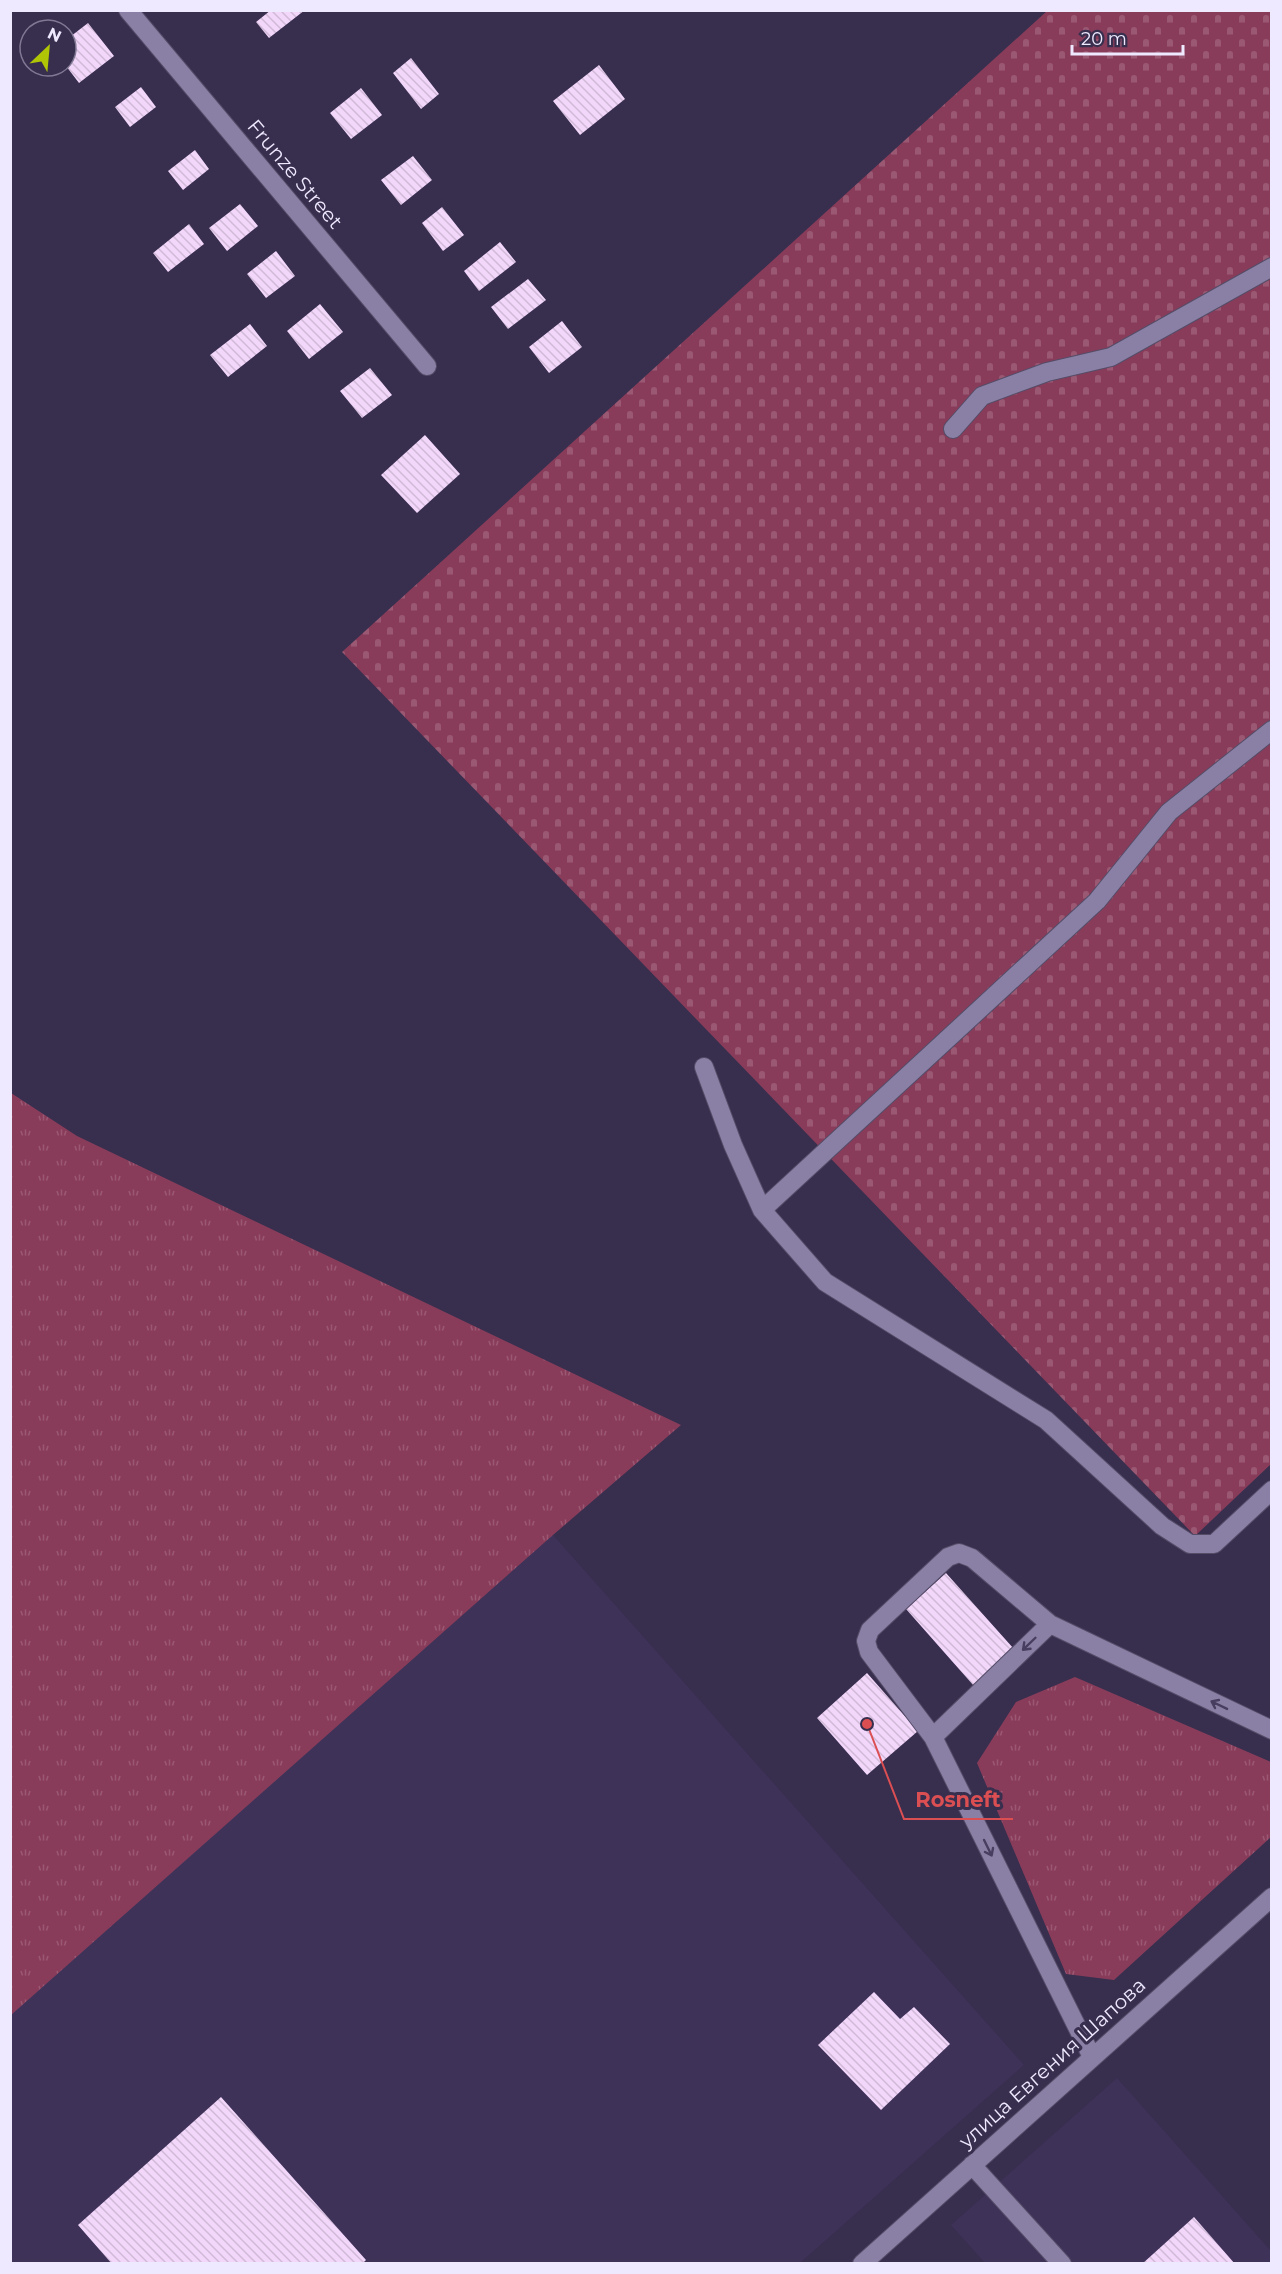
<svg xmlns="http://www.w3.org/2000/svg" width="1282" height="2274" viewBox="0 0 1282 2274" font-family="Montserrat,sans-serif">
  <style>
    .built { fill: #3f3259 }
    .grass { fill: url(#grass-tufts) }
    .cemetery { fill: url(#cemetery-stones) }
    .building { fill: url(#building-back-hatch) }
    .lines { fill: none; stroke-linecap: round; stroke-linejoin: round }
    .minor-casing { stroke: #554c68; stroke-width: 20 }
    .minor { stroke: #8a80a5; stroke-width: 18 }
    .oneway { stroke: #483e5f }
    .labels { text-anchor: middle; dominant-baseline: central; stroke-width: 6; stroke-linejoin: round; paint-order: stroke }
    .street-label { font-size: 20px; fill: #eee9fe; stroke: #382e4e }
    .leader { fill: none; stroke: #db4f53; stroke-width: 2 }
    .callout-dot { fill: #db4f53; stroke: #382e4e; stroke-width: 2 }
    .callout-label { font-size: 21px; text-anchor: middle; font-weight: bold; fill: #db4f53; stroke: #382e4e; stroke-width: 6; stroke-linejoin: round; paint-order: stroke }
  </style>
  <defs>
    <pattern id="grass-tufts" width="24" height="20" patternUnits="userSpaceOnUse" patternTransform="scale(1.5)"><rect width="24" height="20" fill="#893c5a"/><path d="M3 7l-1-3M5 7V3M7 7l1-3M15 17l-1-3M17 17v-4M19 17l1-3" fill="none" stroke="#9a5873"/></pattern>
    <pattern id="cemetery-stones" width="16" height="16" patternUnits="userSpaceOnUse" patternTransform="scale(1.5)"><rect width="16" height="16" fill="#893c5a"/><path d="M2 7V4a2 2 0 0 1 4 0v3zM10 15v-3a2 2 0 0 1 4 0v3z" fill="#9a5873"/></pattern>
    <pattern id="building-back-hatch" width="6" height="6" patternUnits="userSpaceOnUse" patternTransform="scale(1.5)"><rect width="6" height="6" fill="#f2d7fb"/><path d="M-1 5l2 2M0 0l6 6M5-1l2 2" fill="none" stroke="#d0bad8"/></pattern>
  </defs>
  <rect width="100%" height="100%" fill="#382e4e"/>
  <path class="built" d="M 553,1535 L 1024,2065 L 800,2263 L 11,2263 L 10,2015 Z
    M 1117,2078 L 1271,2251 L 1271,2263 L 985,2263 L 951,2225 Z"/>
  <path class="grass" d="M 11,1093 L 77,1136 L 681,1425 L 553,1535 L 11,2015 Z
    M 1075,1677 L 1271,1762 L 1271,1837 L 1114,1980 L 1066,1974 L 977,1763 L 1016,1702 Z"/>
  <path class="cemetery" d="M 1047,11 L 1271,11 L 1271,1464 L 1195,1536 L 342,652 Z"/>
  <path class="building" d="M 271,10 L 305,10 L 269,38 L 256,22 Z
    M 88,23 L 114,56 L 79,83 L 66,66 L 66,40 Z
    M 411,58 L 439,94 L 421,109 L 393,73 Z
    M 599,65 L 625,99 L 580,135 L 553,101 Z
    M 141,87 L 156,107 L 130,127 L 115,107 Z
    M 361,88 L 382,115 L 351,139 L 330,113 Z
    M 195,150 L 209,169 L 183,190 L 168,171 Z
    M 413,156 L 432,180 L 401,205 L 381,180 Z
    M 240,204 L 258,226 L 227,251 L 209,228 Z
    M 442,207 L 464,235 L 443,251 L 422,223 Z
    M 189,224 L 204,244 L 168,272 L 153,253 Z
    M 500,242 L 516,262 L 479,291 L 464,271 Z
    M 276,251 L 295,276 L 266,298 L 247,274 Z
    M 528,279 L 546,300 L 508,329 L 491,307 Z
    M 320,304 L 343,332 L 309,359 L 287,331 Z
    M 562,321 L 582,347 L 549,373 L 529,347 Z
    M 250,324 L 267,346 L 228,377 L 210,355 Z
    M 370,368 L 392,395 L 362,418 L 340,391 Z
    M 425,435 L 460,474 L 417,513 L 381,475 Z
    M 946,1573 L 1022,1658 L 981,1694 L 906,1609 Z
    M 867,1673 L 918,1731 L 867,1775 L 817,1718 Z
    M 874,1992 L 900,2019 L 914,2007 L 950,2044 L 881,2110 L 818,2045 Z
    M 221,2097 L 366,2260 L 362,2264 L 112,2264 L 78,2225 Z
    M 1194,2217 L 1235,2264 L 1142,2264 Z"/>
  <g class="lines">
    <defs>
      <path id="minor" d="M 128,10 L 427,366
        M 953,429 L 982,396 L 1047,372 L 1111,357 L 1272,267
        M 704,1067 L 733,1145 L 762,1210 L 825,1282 L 1046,1420 L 1162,1526 L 1190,1544 L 1214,1544 L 1272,1490
        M 762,1210 L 1097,901 L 1169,812 L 1272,730
        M 933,1737 L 869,1652 L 866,1641 L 870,1630 L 948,1557 L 959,1553 L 972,1558 L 1050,1624
        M 1092,2057 L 933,1737 L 1050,1624 L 1272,1730
        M 972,2165 L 1062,2264
        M 862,2264 L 1272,1897"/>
    </defs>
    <use href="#minor" class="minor-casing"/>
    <use href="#minor" class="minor"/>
  </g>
  <defs><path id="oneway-shaft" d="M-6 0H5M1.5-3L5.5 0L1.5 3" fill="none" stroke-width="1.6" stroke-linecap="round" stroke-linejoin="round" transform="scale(1.5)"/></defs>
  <g class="oneway">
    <use href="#oneway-shaft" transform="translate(1029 1644) rotate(136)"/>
    <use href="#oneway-shaft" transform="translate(1219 1705) rotate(-154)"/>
    <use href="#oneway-shaft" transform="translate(988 1848) rotate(64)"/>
  </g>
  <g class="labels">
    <g class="street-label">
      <text transform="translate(295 174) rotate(50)">Frunze Street</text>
      <text transform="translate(1052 2063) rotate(-42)">улица Евгения Шапова</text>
    </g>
  </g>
  <path class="leader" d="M867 1724L904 1819H1013"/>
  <circle class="callout-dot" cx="867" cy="1724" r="6"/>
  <g class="callout-label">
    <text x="958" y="1807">Rosneft</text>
  </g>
  <rect width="1282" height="2274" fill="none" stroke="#eee9fe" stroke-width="24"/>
  <g transform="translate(48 48) rotate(26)"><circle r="28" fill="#382e4e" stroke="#817994" stroke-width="1.5"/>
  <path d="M0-4.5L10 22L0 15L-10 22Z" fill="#afc506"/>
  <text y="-9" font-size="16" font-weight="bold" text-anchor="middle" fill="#eee9fe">N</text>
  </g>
  <path d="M1072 45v9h111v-9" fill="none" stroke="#eee9fe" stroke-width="3"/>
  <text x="1081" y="45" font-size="18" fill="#eee9fe" stroke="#382e4e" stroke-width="4.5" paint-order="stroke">20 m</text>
</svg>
